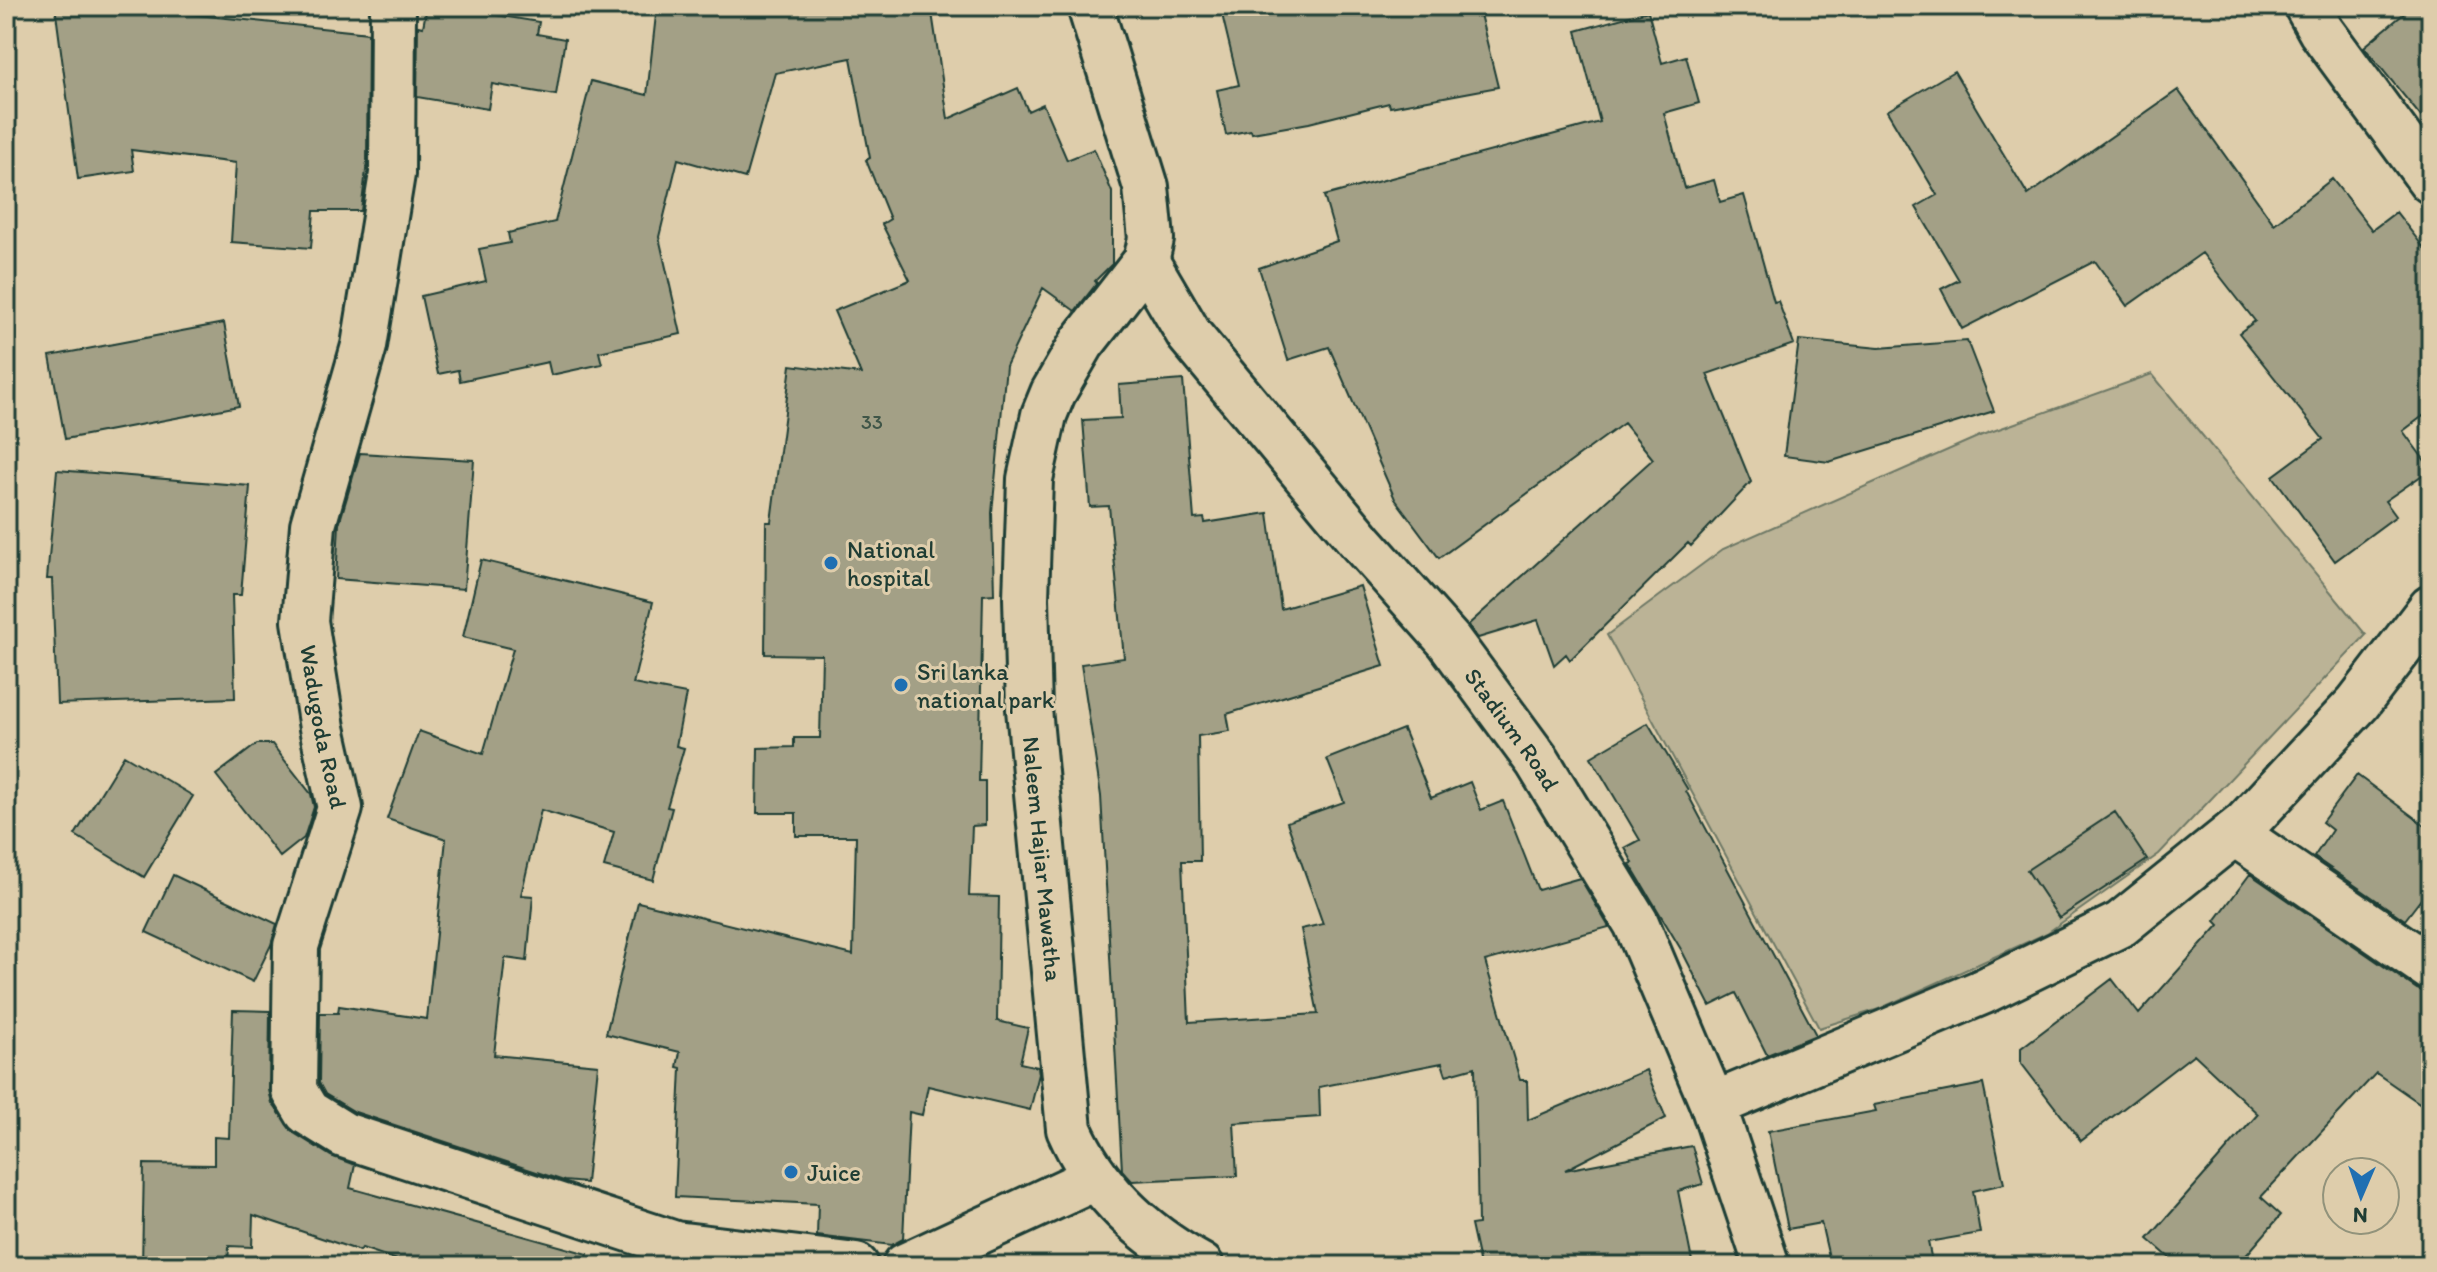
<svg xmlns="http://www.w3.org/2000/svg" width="2437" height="1272" viewBox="0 0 2437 1272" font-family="Itim,sans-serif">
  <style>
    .green { fill: #bbb396; stroke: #6d7865; stroke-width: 2 }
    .building { fill: #a3a086; stroke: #1f3d34; stroke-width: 2 }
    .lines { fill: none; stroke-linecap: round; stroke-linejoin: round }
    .minor-casing { stroke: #1f3d34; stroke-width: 50 }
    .minor { stroke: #decdab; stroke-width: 44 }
    .poi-dot { fill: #1f6fb2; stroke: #decdab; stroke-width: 3 }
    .labels { text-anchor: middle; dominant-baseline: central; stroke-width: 6; stroke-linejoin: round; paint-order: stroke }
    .number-label { font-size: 20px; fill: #405648 }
    .poi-label { font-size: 24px; fill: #1f3d34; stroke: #decdab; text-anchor: start }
    .street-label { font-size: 24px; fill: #1f3d34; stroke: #decdab }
  </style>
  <rect width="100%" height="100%" fill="#decdab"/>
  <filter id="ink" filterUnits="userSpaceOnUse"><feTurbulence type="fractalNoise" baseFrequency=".0125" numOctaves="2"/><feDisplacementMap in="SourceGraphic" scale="16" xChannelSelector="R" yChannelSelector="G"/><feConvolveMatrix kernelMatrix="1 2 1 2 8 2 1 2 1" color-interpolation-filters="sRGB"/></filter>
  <g filter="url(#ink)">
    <path class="green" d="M 2152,374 L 2366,635 L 2159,854 L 2047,933 L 1879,1009 L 1819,1028 L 1607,635 L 1723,549 L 1982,435 Z"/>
    <path class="building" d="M 55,6 L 190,6 L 189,14 L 368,33 L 367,162 L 361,211 L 314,211 L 311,248 L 231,242 L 236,163 L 131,150 L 134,171 L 78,179 Z
      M 427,6 L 442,6 L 539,22 L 537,34 L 565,39 L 556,95 L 492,84 L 488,109 L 417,97 L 418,26 L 423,27 Z
      M 657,6 L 931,6 L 948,119 L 1018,88 L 1028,111 L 1043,104 L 1067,160 L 1094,149 L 1112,192 L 1112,264 L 1095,281 L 1097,283 L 1075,311 L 1043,288 L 1006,366 L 992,513 L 994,594 L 983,595 L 979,781 L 985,781 L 985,825 L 972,826 L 969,896 L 999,897 L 997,1021 L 1028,1028 L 1020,1063 L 1038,1067 L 1039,1074 L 1030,1110 L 928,1086 L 922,1115 L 909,1112 L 903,1239 L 892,1245 L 817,1236 L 818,1204 L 675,1197 L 681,1068 L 677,1067 L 680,1052 L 606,1034 L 638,902 L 853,955 L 856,836 L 796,836 L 796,813 L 757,813 L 758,748 L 794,747 L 794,738 L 820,738 L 822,655 L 765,654 L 766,522 L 771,522 L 791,365 L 861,374 L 834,311 L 910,280 L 882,224 L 890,219 L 866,160 L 870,158 L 851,58 L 775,73 L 745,178 L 678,159 L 659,237 L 681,334 L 599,352 L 602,364 L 551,375 L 548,362 L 460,381 L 458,370 L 438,374 L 421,296 L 486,281 L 479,249 L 510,243 L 508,233 L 555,222 L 591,81 L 647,95 Z
      M 1220,6 L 1478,6 L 1498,87 L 1390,107 L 1389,103 L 1309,123 L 1252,133 L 1251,130 L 1226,135 L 1217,90 L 1239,85 Z
      M 2413,6 L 2431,6 L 2431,129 L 2364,47 Z
      M 1648,11 L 1662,63 L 1686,56 L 1699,103 L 1664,113 L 1684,188 L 1714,180 L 1720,202 L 1744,195 L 1774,302 L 1778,301 L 1794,344 L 1707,374 L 1751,482 L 1691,546 L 1688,543 L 1570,660 L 1566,654 L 1554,665 L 1538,620 L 1478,638 L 1468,625 L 1653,459 L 1624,423 L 1439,558 L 1395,499 L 1329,347 L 1288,360 L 1259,268 L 1337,241 L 1324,196 L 1600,122 L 1576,31 Z
      M 1954,71 L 2028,195 L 2178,90 L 2274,224 L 2332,179 L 2372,230 L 2396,212 L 2431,257 L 2431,410 L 2403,431 L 2431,469 L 2385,501 L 2396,516 L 2335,561 L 2273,476 L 2323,439 L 2239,333 L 2255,321 L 2202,253 L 2127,306 L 2095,261 L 1962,329 L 1941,289 L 1959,280 L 1916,207 L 1937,195 L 1887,111 Z
      M 224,323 L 239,406 L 65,439 L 50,356 Z
      M 1799,340 L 1879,348 L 1967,341 L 1994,411 L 1829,462 L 1784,456 Z
      M 1183,380 L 1194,519 L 1204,518 L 1205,523 L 1268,513 L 1281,609 L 1360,586 L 1384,666 L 1227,714 L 1230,731 L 1198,736 L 1200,861 L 1182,861 L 1189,1022 L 1318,1014 L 1301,929 L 1323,924 L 1287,822 L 1344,802 L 1327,759 L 1403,729 L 1431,798 L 1470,782 L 1481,810 L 1503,801 L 1538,890 L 1580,878 L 1609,927 L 1485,961 L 1520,1080 L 1527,1080 L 1528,1120 L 1646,1070 L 1666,1118 L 1565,1170 L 1692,1146 L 1703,1184 L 1678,1191 L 1693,1266 L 1480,1266 L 1471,1225 L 1478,1224 L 1475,1067 L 1446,1075 L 1442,1063 L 1319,1087 L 1320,1117 L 1234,1123 L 1237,1176 L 1132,1181 L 1122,1170 L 1101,796 L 1081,664 L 1124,658 L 1109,506 L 1090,507 L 1083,420 L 1121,418 L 1119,385 Z
      M 360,453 L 474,460 L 464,589 L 336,579 L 339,524 Z
      M 57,470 L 250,486 L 241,595 L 232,595 L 235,698 L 57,704 L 52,579 L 47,579 Z
      M 481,560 L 653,602 L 633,684 L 686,694 L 676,746 L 684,748 L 667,807 L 672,808 L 653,880 L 604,867 L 614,832 L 541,810 L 521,895 L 533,896 L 527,961 L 505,958 L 494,1055 L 598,1065 L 586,1183 L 564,1181 L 355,1112 L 325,1094 L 319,1083 L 320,1013 L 338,1013 L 339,1006 L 427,1019 L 446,839 L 387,819 L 419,731 L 483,754 L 513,649 L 463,637 Z
      M 1648,723 L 1688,790 L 1686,791 L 1816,1035 L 1767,1055 L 1736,993 L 1710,1006 L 1682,951 L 1630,864 L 1633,863 L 1625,848 L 1640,840 L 1591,757 Z
      M 257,744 L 272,744 L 311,794 L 314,807 L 304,838 L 280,857 L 216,775 Z
      M 124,755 L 193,796 L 144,877 L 75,835 Z
      M 2357,775 L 2431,830 L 2431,886 L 2405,920 L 2314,857 L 2332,830 L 2322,822 Z
      M 2115,812 L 2147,860 L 2059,918 L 2027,870 Z
      M 2250,874 L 2417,989 L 2431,994 L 2431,1111 L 2376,1073 L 2261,1197 L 2281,1215 L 2237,1266 L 2179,1266 L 2148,1239 L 2258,1114 L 2194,1054 L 2081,1141 L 2021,1063 L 2021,1048 L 2112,979 L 2139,1014 L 2219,925 L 2215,921 Z
      M 173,875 L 277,924 L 271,945 L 253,982 L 146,932 Z
      M 233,1010 L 270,1011 L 269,1090 L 272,1103 L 294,1133 L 331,1156 L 355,1165 L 350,1188 L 588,1254 L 586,1266 L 415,1266 L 362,1248 L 360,1251 L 253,1215 L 252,1247 L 229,1246 L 228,1266 L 142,1266 L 144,1164 L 214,1165 L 214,1137 L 229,1138 Z
      M 1983,1084 L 2004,1184 L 1973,1191 L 1980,1233 L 1928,1242 L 1933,1266 L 1831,1266 L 1821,1223 L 1788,1229 L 1768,1131 L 1876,1111 L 1874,1105 Z"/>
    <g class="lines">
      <defs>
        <g id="minor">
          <path id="s1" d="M 393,6 L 392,174 L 364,346 L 313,525 L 305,621 L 322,728 L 340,808 L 296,946 L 294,1090 L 307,1112 L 344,1135 L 675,1244 L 856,1266"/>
          <path id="s2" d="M 1090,6 L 1146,187 L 1151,239 L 1146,261 L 1082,343 L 1053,393 L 1044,415 L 1030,479 L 1026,598 L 1029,709 L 1069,1129 C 1096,1191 1143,1234 1201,1266"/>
          <path d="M 2307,6 L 2321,31 L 2431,181"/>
          <path id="s3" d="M 1146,261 L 1190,336 L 1361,542 L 1449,641 L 1538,762 L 1636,923 L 1713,1105 L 1767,1266"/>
          <path d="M 2234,833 L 2431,968"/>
          <path d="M 1713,1105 L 1982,992 L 2121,924 L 2245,824 L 2358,703 L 2431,608"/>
          <path d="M 905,1266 L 1095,1178"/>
        </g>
      </defs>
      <use href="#minor" class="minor-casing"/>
      <use href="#minor" class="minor"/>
    </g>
  </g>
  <g class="poi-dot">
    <circle cx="831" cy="563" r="8"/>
    <circle cx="901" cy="685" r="8"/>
    <circle cx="791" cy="1172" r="8"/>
  </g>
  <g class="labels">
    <g class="number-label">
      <text x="872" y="422">33</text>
    </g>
    <g class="poi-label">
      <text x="847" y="549">National<tspan x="847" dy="28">hospital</tspan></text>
      <text x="917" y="671">Sri lanka<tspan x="917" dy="28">national park</tspan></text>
      <text x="807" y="1172">Juice</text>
    </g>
    <g class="street-label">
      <text stroke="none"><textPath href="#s1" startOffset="732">Wadugoda Road</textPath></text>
      <text stroke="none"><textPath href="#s3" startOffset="596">Stadium Road</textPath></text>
      <text stroke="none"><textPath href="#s2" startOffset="896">Naleem Hajiar Mawatha</textPath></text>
    </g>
  </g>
  <rect width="2437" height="1272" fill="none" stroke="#decdab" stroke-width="32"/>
  <rect x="16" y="16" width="2405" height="1240" fill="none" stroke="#1f3d34" stroke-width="3" filter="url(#ink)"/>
  <g transform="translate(2361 1196) rotate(182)"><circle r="38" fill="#decdab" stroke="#92937b" stroke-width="2"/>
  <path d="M0-6L14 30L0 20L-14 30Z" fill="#1f6fb2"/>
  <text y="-12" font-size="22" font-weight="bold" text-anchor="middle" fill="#1f3d34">N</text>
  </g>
</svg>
